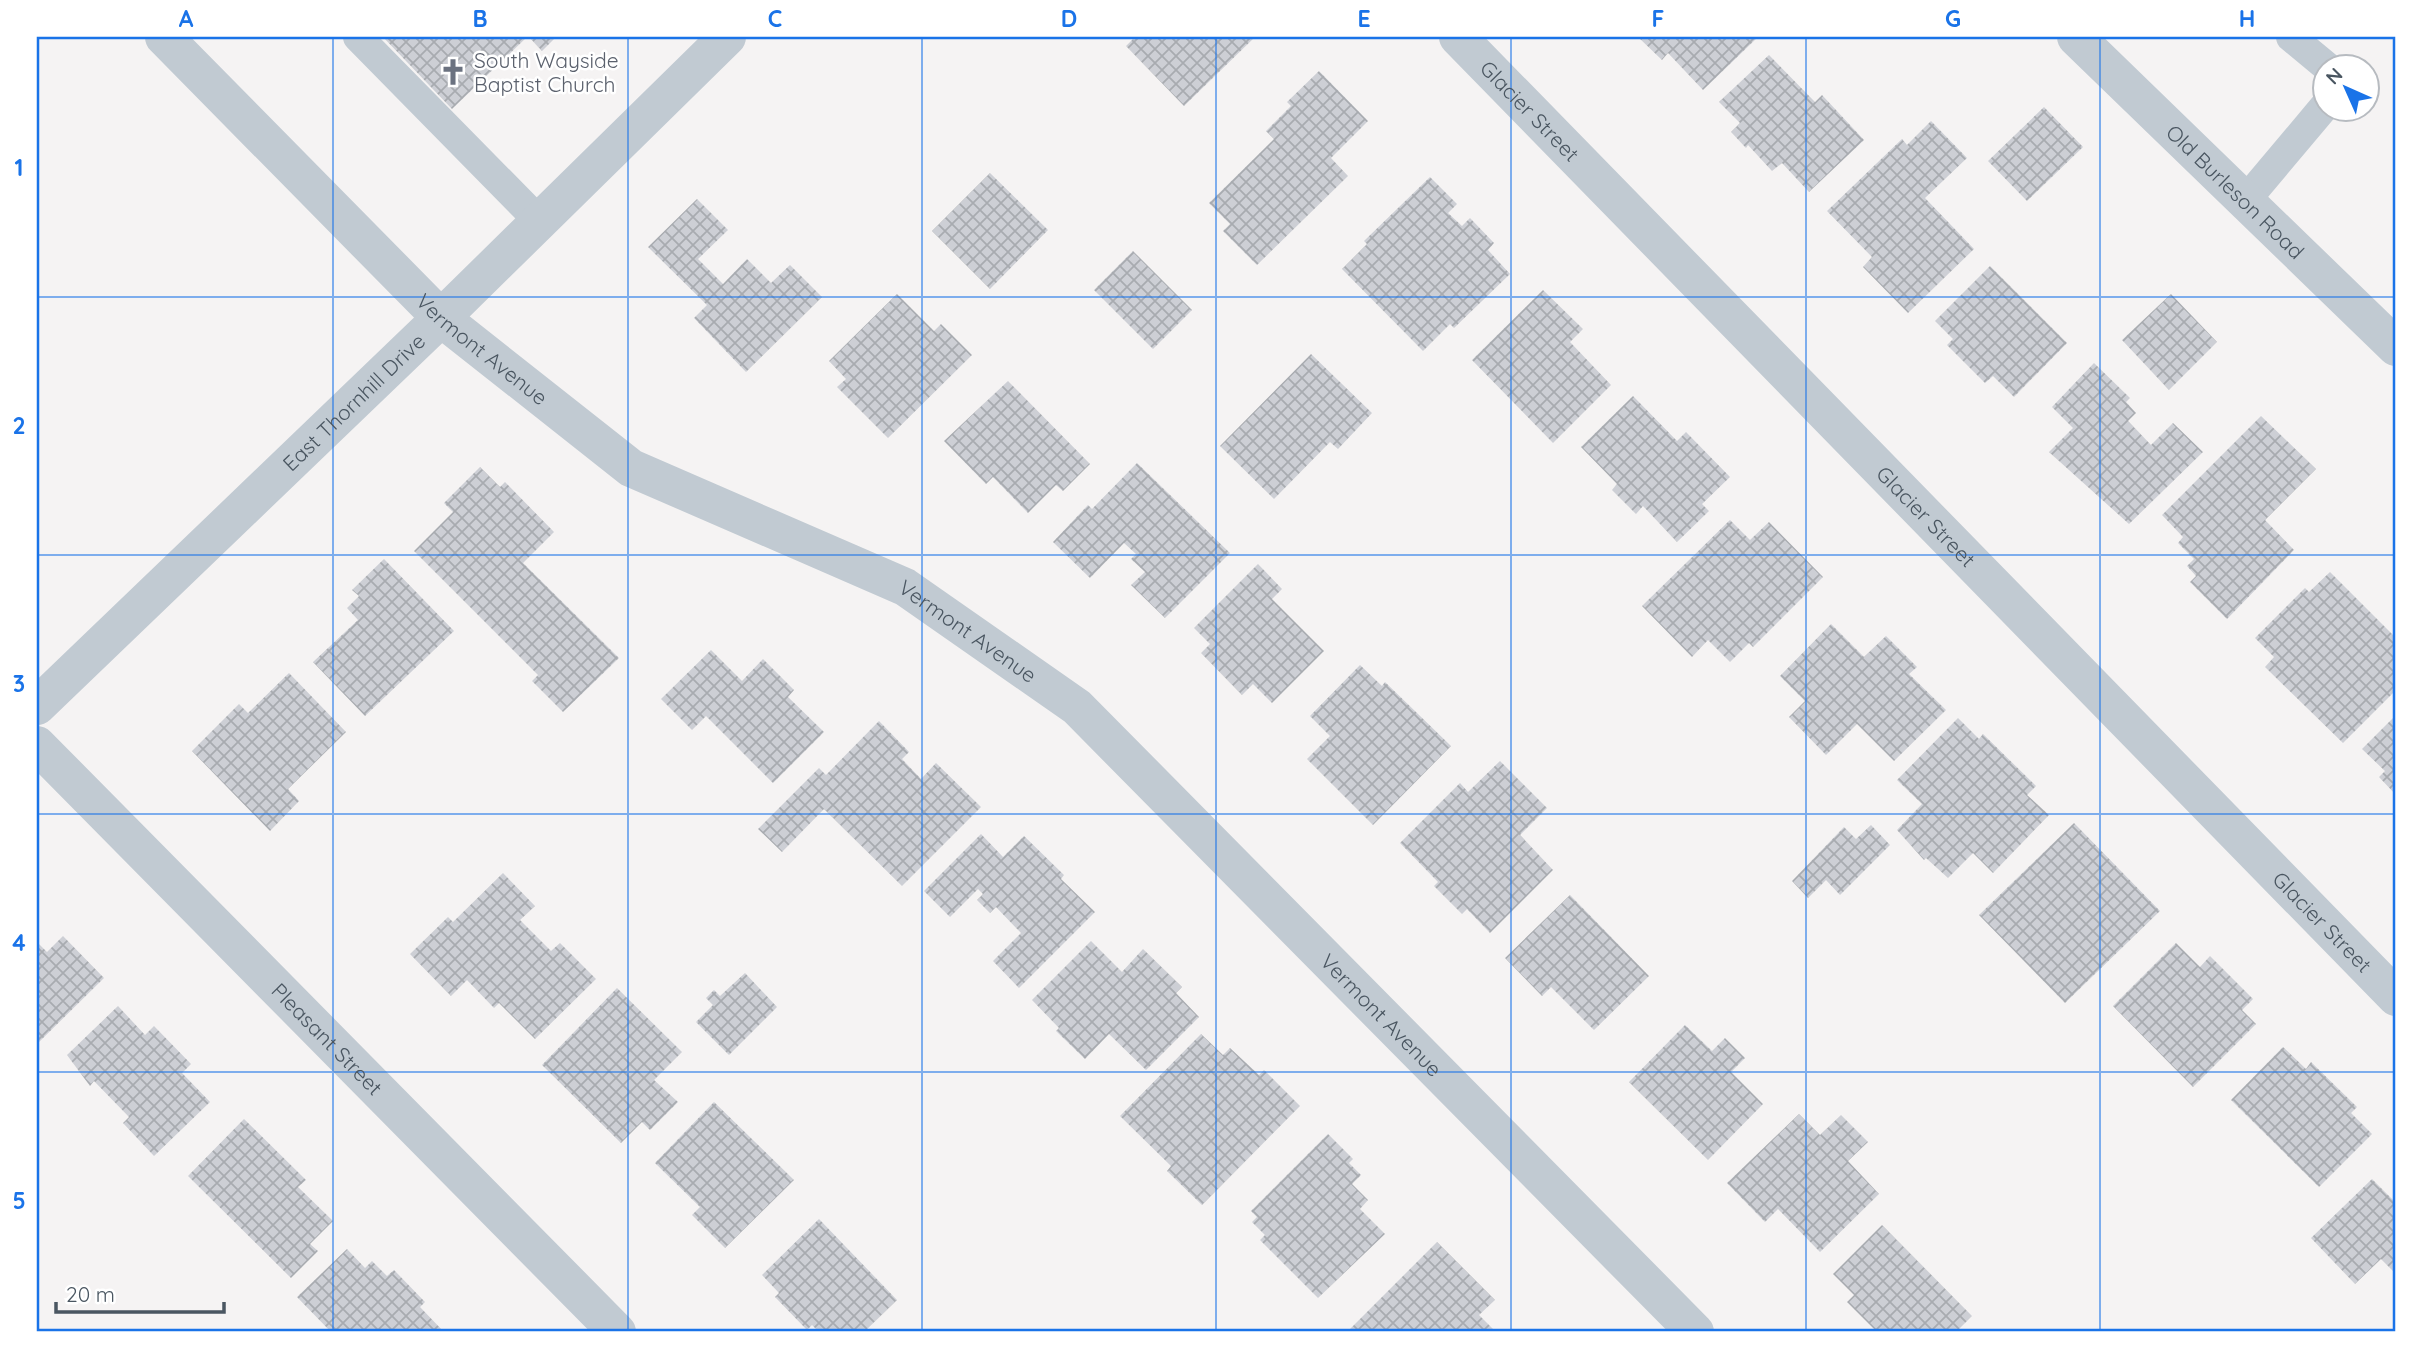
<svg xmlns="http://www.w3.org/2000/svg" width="2433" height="1369" viewBox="0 0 2433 1369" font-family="Quicksand,sans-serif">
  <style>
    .building { fill: url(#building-cross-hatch) }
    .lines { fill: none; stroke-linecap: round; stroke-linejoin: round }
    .lane { stroke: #c1cad2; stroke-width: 30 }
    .street { stroke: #c1cad2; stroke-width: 38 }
    .grid { fill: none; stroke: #1a73e8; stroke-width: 2; stroke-opacity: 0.55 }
    .labels { text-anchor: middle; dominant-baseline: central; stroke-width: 5; stroke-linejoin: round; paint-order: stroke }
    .worship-label { font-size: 21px; fill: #5b616d; stroke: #fff; text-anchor: start }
    .street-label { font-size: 21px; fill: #4a5661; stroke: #fff }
    .neatline { fill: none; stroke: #1a73e8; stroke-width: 2.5 }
    .grid-label { font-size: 23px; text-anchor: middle; font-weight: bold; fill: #1a73e8 }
  </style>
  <defs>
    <pattern id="building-cross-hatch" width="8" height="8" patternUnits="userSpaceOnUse" patternTransform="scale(1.75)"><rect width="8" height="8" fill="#cdcfd5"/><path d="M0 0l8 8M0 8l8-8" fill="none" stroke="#a8abb0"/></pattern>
  </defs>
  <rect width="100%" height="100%" fill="#f5f3f3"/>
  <path class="building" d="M 383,37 L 527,37 L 452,109 Z
    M 529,37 L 556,37 L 542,51 Z
    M 1135,37 L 1255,37 L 1184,106 L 1126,46 Z
    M 1638,37 L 1758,37 L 1703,90 L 1668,53 L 1662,60 Z
    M 1769,55 L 1815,102 L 1822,95 L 1864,140 L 1809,192 L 1782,163 L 1772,171 L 1748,145 L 1746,148 L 1731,132 L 1740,123 L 1719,102 Z
    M 1319,71 L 1368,121 L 1331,158 L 1348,176 L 1257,265 L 1223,231 L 1230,224 L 1209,203 L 1274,139 L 1266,131 L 1291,106 L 1287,102 Z
    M 2044,107 L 2083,147 L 2027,201 L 1988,161 Z
    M 1931,121 L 1967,158 L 1925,198 L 1974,249 L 1908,313 L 1863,267 L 1872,257 L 1827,211 L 1902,139 L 1907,145 Z
    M 990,173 L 1048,230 L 990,289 L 932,231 Z
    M 1430,177 L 1457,204 L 1448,213 L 1462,226 L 1470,218 L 1494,243 L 1488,250 L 1510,274 L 1454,328 L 1450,324 L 1423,351 L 1342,269 L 1367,244 L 1364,241 Z
    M 697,199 L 728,230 L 698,259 L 723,284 L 747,259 L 771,283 L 790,265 L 822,297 L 746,372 L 694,318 L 707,305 L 648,247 Z
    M 1133,251 L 1192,310 L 1153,349 L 1094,290 Z
    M 1990,266 L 2067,343 L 2014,397 L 1993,376 L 1985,383 L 1947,345 L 1953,339 L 1935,321 Z
    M 1543,290 L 1583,329 L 1570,342 L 1611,385 L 1553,443 L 1472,360 Z
    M 897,294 L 934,331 L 941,324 L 972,355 L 888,438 L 837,387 L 846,379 L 829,361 Z
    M 2171,294 L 2217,342 L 2169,390 L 2122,340 Z
    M 1311,354 L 1372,413 L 1338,449 L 1330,442 L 1274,499 L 1220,446 Z
    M 2094,363 L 2130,398 L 2126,402 L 2136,413 L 2128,421 L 2151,445 L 2173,423 L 2203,452 L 2129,524 L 2049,452 L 2073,428 L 2052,407 Z
    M 1008,381 L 1090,464 L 1063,491 L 1056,485 L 1028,513 L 993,477 L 986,484 L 944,441 Z
    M 1633,396 L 1677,441 L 1686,432 L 1730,477 L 1702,504 L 1709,511 L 1677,542 L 1643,506 L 1636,514 L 1612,490 L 1617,484 L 1581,447 Z
    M 2261,416 L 2316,469 L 2265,520 L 2294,550 L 2227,619 L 2190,582 L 2196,576 L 2187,566 L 2194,559 L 2178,543 L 2183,537 L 2162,515 Z
    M 1137,463 L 1230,553 L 1165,618 L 1131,585 L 1145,572 L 1131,559 L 1136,554 L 1124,543 L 1090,578 L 1053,542 L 1088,505 L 1092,509 Z
    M 480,467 L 500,487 L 505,482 L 554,532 L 523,563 L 619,658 L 563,712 L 532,681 L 538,675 L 414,551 L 453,512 L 444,503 Z
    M 1730,520 L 1750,540 L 1769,522 L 1823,577 L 1753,647 L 1749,643 L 1730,662 L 1708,640 L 1692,657 L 1642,606 Z
    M 384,559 L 454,631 L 365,716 L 313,662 L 358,620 L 347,608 L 359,596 L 352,590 Z
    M 1258,564 L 1282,589 L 1272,599 L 1324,651 L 1272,703 L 1253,684 L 1242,695 L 1201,653 L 1210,644 L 1194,628 Z
    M 2330,572 L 2396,638 L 2396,690 L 2343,743 L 2265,667 L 2274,657 L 2255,638 L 2305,588 L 2309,592 Z
    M 1831,624 L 1864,657 L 1886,636 L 1917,667 L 1909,674 L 1946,710 L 1894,761 L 1857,724 L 1826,755 L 1789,717 L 1805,701 L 1780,676 Z
    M 711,650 L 742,681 L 763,659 L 794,690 L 788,697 L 824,732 L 773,783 L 706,716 L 692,730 L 661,699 Z
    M 1360,665 L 1382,686 L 1385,682 L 1451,746 L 1373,825 L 1307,759 L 1330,736 L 1310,716 Z
    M 289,673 L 346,732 L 288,789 L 299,801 L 270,831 L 192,751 L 239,704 L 248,713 Z
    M 2396,715 L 2396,795 L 2379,777 L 2385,771 L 2362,749 Z
    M 1958,718 L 1979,739 L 1983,734 L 2036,786 L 2027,795 L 2049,815 L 1993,873 L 1973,853 L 1948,878 L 1926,858 L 1924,860 L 1897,830 L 1922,804 L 1897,780 Z
    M 879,721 L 909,752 L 902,759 L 921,779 L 936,763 L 981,807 L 902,886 L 824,809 L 782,852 L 758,829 L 819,768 L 826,775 Z
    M 1500,761 L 1547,808 L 1520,835 L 1553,870 L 1490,933 L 1467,909 L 1462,914 L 1434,886 L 1438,882 L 1400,843 L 1460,783 L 1468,792 Z
    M 2074,823 L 2160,911 L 2065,1003 L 1979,915 Z
    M 1871,825 L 1890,845 L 1840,895 L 1826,880 L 1808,898 L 1792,881 L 1844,827 L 1856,839 Z
    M 981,834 L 1003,857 L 1024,836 L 1064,875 L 1061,879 L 1095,912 L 1019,988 L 993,961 L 1021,933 L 996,907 L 990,913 L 977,900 L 983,894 L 978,889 L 950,917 L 924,891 Z
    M 503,873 L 535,906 L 520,920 L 551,951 L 560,943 L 596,979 L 535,1039 L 499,1003 L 494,1008 L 467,980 L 451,996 L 410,954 L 448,917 L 453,922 Z
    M 1570,895 L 1649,976 L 1594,1030 L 1551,987 L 1542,996 L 1505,958 Z
    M 63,936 L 104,978 L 37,1044 L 37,942 L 47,952 Z
    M 1091,941 L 1122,972 L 1143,949 L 1182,987 L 1176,993 L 1199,1017 L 1146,1070 L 1109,1034 L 1085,1059 L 1056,1031 L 1059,1028 L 1032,1000 Z
    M 2176,943 L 2200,967 L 2210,956 L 2253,999 L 2242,1010 L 2256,1024 L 2193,1087 L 2113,1006 Z
    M 745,973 L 777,1007 L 729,1055 L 696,1022 L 713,1005 L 706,998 L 714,990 L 720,996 Z
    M 617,988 L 682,1052 L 654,1080 L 678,1102 L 650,1130 L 642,1122 L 621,1143 L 542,1065 Z
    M 118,1006 L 145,1035 L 154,1026 L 191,1064 L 182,1073 L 210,1102 L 154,1156 L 123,1123 L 129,1117 L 94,1081 L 90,1086 L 67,1055 Z
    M 1685,1025 L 1712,1051 L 1725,1038 L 1745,1058 L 1731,1072 L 1763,1104 L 1708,1160 L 1629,1082 Z
    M 1201,1034 L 1223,1055 L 1230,1048 L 1259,1075 L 1264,1070 L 1300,1106 L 1202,1205 L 1167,1171 L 1171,1166 L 1120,1116 Z
    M 2283,1047 L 2306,1069 L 2311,1062 L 2357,1107 L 2351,1113 L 2372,1134 L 2319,1187 L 2231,1100 Z
    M 714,1102 L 794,1180 L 725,1248 L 692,1215 L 700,1207 L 655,1163 Z
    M 1799,1114 L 1820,1135 L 1841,1115 L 1868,1142 L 1848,1161 L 1879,1194 L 1820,1252 L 1778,1209 L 1765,1222 L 1727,1183 Z
    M 244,1119 L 306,1180 L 298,1187 L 333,1221 L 310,1244 L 318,1251 L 291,1278 L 188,1176 Z
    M 1328,1134 L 1353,1159 L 1349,1163 L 1361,1175 L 1352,1184 L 1368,1200 L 1360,1209 L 1385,1234 L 1318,1298 L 1260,1240 L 1265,1235 L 1252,1222 L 1257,1217 L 1251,1211 Z
    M 2372,1179 L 2393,1200 L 2396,1196 L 2396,1274 L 2381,1259 L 2355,1284 L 2311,1238 Z
    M 819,1219 L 897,1300 L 864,1332 L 819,1332 L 812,1325 L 807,1330 L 775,1297 L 779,1293 L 762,1275 Z
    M 1882,1225 L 1972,1316 L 1956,1332 L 1877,1332 L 1847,1302 L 1854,1295 L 1833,1274 Z
    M 1437,1242 L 1495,1300 L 1479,1315 L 1496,1332 L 1347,1332 Z
    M 347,1249 L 365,1268 L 372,1261 L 387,1276 L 394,1270 L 425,1302 L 420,1307 L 444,1332 L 331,1332 L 297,1297 Z"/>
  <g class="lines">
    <path class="lane" d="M 358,37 L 539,221
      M 2291,37 L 2326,66
      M 2245,201 L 2324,107"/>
    <g class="street">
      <path id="s1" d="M 164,37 L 441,318 L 631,468 L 905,587 L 1077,707 L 1695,1332"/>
      <path id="s2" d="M 1458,37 L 2396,997"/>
      <path id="s3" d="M 2076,37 L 2396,347"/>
      <path id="s4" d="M 37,706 L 441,318 L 727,37"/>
      <path id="s5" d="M 37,745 L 617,1332"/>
    </g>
  </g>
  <path class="grid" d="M 333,37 L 333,1332M 628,37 L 628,1332M 922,37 L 922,1332M 1216,37 L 1216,1332M 1511,37 L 1511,1332M 1806,37 L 1806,1332M 2100,37 L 2100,1332M 37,297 L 2396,297M 37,555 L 2396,555M 37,814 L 2396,814M 37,1072 L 2396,1072"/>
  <defs>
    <symbol id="church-bare" viewBox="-9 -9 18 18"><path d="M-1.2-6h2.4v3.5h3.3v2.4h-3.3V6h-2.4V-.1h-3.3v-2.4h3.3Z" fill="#6b7280" stroke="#fff" stroke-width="2.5" paint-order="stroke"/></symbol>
  </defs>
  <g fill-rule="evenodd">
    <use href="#church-bare" x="434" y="53" width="38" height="38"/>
  </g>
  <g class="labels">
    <g class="worship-label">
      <text x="474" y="60">South Wayside<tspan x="474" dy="24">Baptist Church</tspan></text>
    </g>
    <g class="street-label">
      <text stroke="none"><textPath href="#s2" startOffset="103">Glacier Street</textPath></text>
      <text stroke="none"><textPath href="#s3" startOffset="222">Old Burleson Road</textPath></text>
      <text stroke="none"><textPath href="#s1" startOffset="446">Vermont Avenue</textPath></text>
      <text stroke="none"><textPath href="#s4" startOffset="439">East Thornhill Drive</textPath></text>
      <text stroke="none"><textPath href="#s2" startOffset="670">Glacier Street</textPath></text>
      <text stroke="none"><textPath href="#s1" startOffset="1012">Vermont Avenue</textPath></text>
      <text stroke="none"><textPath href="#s2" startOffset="1237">Glacier Street</textPath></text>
      <text stroke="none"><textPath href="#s1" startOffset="1578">Vermont Avenue</textPath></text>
      <text stroke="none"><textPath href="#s5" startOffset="413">Pleasant Street</textPath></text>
    </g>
  </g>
  <rect width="2433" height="1369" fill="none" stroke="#ffffff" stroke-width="77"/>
  <g transform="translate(2346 88) rotate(315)"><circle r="33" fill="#ffffff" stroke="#b7bbc0" stroke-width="2"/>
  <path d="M0-5L12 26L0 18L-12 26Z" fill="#1a73e8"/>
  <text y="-10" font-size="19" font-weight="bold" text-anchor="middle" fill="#4a5661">N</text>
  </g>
  <path d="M56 1302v10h168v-10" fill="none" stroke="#4a5661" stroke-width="3.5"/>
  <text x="66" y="1302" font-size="21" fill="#4a5661" stroke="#ffffff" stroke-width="5" paint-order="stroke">20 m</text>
  <rect x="38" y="38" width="2356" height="1292" class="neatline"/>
  <g class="grid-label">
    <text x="186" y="27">A</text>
    <text x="480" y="27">B</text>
    <text x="775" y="27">C</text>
    <text x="1069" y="27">D</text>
    <text x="1364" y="27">E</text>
    <text x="1658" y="27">F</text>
    <text x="1953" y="27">G</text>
    <text x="2247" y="27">H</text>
    <text x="19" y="176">1</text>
    <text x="19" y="434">2</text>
    <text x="19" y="692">3</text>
    <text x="19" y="951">4</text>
    <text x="19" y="1209">5</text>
  </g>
</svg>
